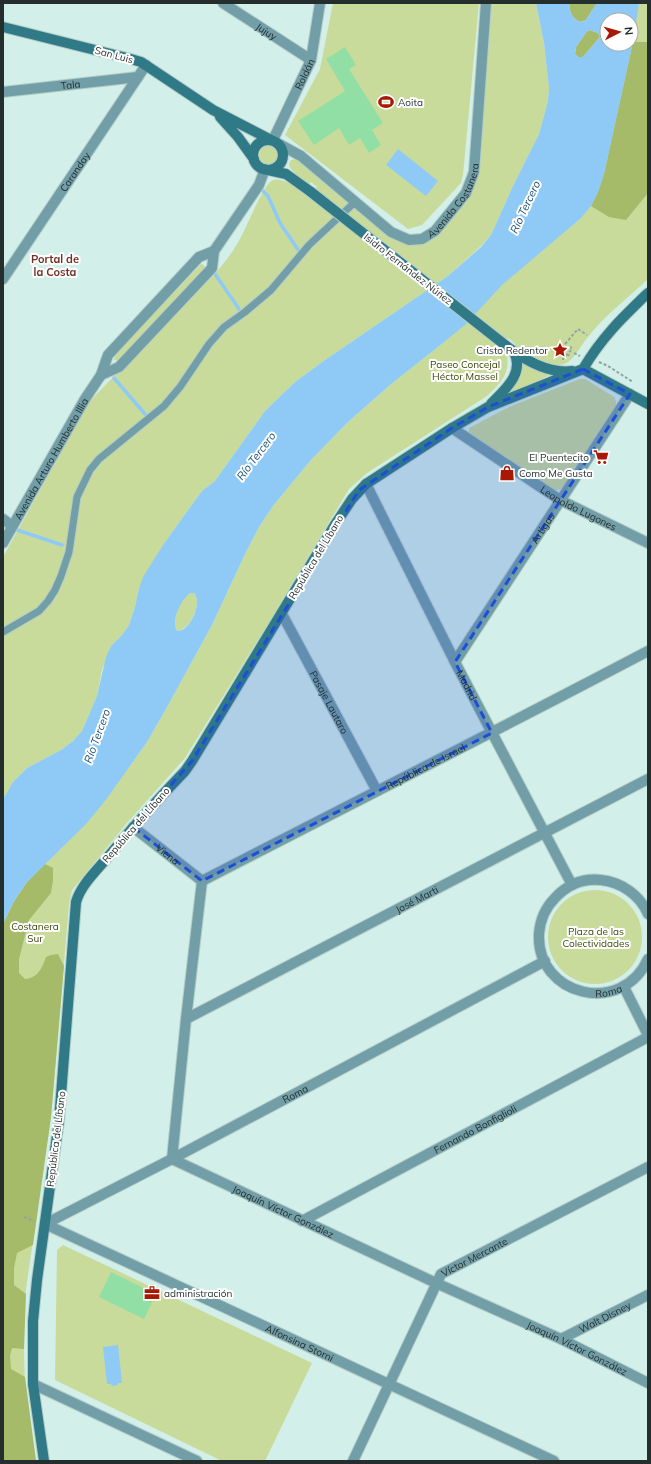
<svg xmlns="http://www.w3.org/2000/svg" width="651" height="1464" viewBox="0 0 651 1464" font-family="Mulish,sans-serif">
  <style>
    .green { fill: #c8db9a }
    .forest { fill: #a5bb69 }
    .water { fill: #8fcaf7; fill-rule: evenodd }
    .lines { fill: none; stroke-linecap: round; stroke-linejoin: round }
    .stream { stroke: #8fcaf7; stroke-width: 3.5 }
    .building { fill: #92dfa5 }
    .lane-casing { stroke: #b4ccc7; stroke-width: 9 }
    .street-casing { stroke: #b4ccc7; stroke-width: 12 }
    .secondary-casing { stroke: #b4ccc7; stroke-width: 12 }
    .path { stroke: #91a6a2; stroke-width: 2; stroke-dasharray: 3 2; stroke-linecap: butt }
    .lane { stroke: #729ea8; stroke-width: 7 }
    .street { stroke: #729ea8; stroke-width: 10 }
    .secondary { stroke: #307a88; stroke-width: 10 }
    .secondary-bridge-casing { stroke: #b4ccc7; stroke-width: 12; stroke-linecap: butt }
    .secondary-bridge { stroke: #307a88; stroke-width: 10 }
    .marked { fill: #1d4ed8; fill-opacity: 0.2; stroke: #1d4ed8; stroke-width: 3; stroke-dasharray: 8 5; stroke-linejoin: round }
    .labels { text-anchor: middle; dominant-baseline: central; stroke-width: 4; stroke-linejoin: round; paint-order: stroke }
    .street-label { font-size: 10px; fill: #242f2d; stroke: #fff }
    .poi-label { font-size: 10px; fill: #242f2d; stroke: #fff; text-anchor: start }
    .park-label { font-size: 10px; fill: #384506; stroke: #fff }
    .water-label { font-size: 11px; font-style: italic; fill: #154e72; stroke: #fff }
    .neighbourhood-label { font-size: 11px; font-weight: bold; fill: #753025; stroke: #fff }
  </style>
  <rect width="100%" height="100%" fill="#d3efe9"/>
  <path class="green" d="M 333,3 L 479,3 L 463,175 L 461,183 L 422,225 L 408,229 L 285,135 L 320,69 Z
    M 490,3 L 536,3 L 544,43 L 549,88 L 548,101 L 539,134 L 513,186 L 491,235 L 481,246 L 448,276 L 325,360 L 295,382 L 265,411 L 215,481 L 202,491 L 196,499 L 163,545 L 138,592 L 135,607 L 129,625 L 122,635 L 111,646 L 102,670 L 97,696 L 82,731 L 73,741 L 61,750 L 27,768 L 13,782 L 3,799 L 3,557 L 89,402 L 208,279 C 219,271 230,256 237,244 C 245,232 263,184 273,180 C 280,177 297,187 304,190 L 303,193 L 309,197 L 317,187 L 311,182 L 308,186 L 290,168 L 289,164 L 291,160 L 296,159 L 390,237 L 405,243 L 415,244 L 469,194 Z
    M 639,3 L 648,3 L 648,279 C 628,298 605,315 588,337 C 580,346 572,366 558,365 C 546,363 531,357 521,350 C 513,345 515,340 505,338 L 474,314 L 502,284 L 580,219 L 623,84 Z
    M259 155a10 10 0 1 1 20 0a10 10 0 1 1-20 0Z
    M 201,264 L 204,265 L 205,268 L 119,361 L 114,360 L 115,355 Z
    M 468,321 L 503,348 L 502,349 L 506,353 C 512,372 500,384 487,396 L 367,473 L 349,489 L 277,609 L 185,758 L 127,823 L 72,890 L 69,904 L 51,1117 L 26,1289 L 24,1320 L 24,1349 L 25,1385 L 36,1461 L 3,1461 L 3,924 L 27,882 L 48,861 L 127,770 L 147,742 L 166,709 L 212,625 L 245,554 L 259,527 L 273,506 L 310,461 L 348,422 L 390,385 L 438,347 Z
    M 521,362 L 548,374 L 548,376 L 505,395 C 518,383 521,380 521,362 Z
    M 580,379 L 585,379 L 614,397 L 616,401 L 616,407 L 564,487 C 559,490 557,491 551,490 L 469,433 L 469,428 L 471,427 L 509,407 Z
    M 190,593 L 194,593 C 203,602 190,631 177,631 C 173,623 177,606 183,599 C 185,597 188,595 190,593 Z
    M548 937a47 47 0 1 1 94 0a47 47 0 1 1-94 0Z
    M 63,1245 L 312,1363 L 265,1461 L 222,1461 L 55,1380 L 57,1250 Z"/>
  <path class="forest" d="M 569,3 L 597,3 L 586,20 L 580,22 C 571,18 570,12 569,3 Z
    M 590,30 L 598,33 L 600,37 L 583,57 L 578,57 L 575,54 L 576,47 L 587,31 Z
    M 633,42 L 648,42 L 648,193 L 626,220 L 609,217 L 591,206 L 598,192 L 604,174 Z
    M 45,864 L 53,868 L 53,880 L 51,893 L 29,920 L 19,959 L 19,973 L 25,979 C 38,978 42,968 46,957 L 51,955 L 58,954 L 64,966 L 51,1117 L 33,1245 L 17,1253 L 14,1268 L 14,1285 L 26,1294 L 24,1349 L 12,1348 L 10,1356 L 11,1369 L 25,1377 L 36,1461 L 3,1461 L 3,924 L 14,901 L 27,882 Z"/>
  <path class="water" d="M 536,3 L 569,3 C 570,12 571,18 580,22 L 586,20 L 597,3 L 639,3 L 633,42 L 604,174 L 598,192 L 591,206 L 580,219 L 502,285 L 466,324 L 438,347 L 390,385 L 348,422 L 310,461 L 273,506 L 259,527 L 245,554 L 212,625 L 166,709 L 147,742 L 105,801 L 86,824 L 27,882 L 14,901 L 3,924 L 3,799 L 13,782 L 27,768 L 61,750 L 73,741 L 82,731 L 97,696 L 106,657 L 111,646 L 122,635 L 129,625 L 135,607 L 138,592 L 143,577 L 163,545 L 196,499 L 202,491 L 215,481 L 265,411 L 295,382 L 325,360 L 448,276 L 481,247 L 491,235 L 513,186 L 539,134 L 548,101 L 549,88 L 544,43 ZM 607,20 L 631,20 L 631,44 L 607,44 ZM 590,30 L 598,33 L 600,37 L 583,57 L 578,57 L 575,54 L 576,47 L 587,31 ZM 190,593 L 194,593 C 203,602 190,632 177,631 C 171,619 181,600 190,593 Z
    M 398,149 L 438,181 L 426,196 L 386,165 Z
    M 118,1345 L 122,1383 L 118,1383 L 118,1385 L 112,1386 L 111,1384 L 107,1384 L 103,1347 Z"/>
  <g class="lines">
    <path class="stream" d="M 263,191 L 268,196 L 280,223 L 301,254
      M 215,274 L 239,309
      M 114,378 L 145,414
      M 17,530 L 62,545"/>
  </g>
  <path class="building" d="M 345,47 L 356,65 L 349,69 L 383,123 L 372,130 L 381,145 L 369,153 L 360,138 L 349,145 L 339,128 L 314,145 L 298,121 L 345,91 L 326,59 Z
    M 111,1272 L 156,1294 L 144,1319 L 99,1297 Z"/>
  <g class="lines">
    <defs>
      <path id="lane" d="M 3,632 L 39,611 L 48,601 L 55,590 L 61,576 L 69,552 L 77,497 L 90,470 L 99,459 L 164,406 L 180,387 L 209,344 L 224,327 L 245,312 L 271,290 L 309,245 L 355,202"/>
      <g id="street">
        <path id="s1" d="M 223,3 L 311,60"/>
        <path id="s2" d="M 3,92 L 138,77"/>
        <path id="s3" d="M 273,140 L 311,60 L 320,3"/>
        <path id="s4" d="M 279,144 L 301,156 L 391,232 L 409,240 L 422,239 L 435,231 L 466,193 L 474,172 L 486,3"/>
        <path id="s5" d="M 3,279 L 146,65"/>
        <path d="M 101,375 L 119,367 L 212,268 L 214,251 L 259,185 L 265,169"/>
        <path id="s6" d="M 452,428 L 560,500 L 648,543"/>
        <path id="s7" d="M 366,484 L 455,662 L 572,885"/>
        <path d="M 3,519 L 12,526"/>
        <path id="s8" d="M 3,543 L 85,399 L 101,375 L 108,355 L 199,257 L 214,251"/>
        <path id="s9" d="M 282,614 L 377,791"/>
        <path id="s10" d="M 455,662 L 630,394"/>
        <path id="s11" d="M 133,827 L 202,881"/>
        <path id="s12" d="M 202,881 C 351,804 500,729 648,651"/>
        <path id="s13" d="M 648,914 C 640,895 621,882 601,880 C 583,878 567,885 555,898 C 545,908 540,920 539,934 C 536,996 622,1017 648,959"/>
        <path d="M 624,987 L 648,1035"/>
        <path id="s14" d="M 186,1019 L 648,779"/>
        <path id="s15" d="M 172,1159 L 436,1283 L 561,1339 L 648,1383"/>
        <path d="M 172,1159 L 186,1019 L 202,881"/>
        <path id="s16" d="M 302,1221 L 648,1037"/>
        <path id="s17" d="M 45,1224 L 172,1159 L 545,961"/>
        <path id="s18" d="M 45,1224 L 554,1461"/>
        <path id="s19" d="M 561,1339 L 648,1295"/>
        <path d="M 33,1384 L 197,1461"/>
        <path id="s20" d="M 353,1461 L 441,1274 L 648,1167"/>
      </g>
      <path id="secondary" d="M 3,27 L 131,59 L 141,62 L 213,110 L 271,140
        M 220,117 L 238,137 L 254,159
        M253 155a15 15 0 1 1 30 0a15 15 0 1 1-30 0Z
        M 268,170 L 286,174 L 311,192
        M 505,345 C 524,360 547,374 572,371
        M 583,369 C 602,337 622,318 648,293
        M 583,369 L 648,404
        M 491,404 C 504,390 525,374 514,352
        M 44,1461 L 33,1384 L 33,1321 L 37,1280 L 59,1121 L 76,902 C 81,885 96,871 107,858 C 132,828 158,799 185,771 L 192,761 L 334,526 L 352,499 L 366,484 L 452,428 L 488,407 L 583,369"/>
    </defs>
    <use href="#lane" class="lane-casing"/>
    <use href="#street" class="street-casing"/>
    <use href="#secondary" class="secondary-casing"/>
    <path class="path" d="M 565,344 L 578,329 L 587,335
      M 574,353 L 580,356
      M 567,354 L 571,357
      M 562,359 L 563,359 L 572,349 L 569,345
      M 599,362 L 608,366 L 633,382
      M 24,1217 L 34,1221"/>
    <use href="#lane" class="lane"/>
    <use href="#street" class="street"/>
    <use href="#secondary" class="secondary"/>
    <defs>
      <path id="secondary-bridge" d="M 311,192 L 505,345"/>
    </defs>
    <use href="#secondary-bridge" class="secondary-bridge-casing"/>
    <use href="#secondary-bridge" class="secondary-bridge"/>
  </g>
  <path class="marked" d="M 583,369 L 630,394 L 455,662 L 492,733 L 202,881 L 133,827 L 192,761 L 359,490 L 452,428 L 488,407 Z"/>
  <defs>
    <symbol id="stadium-bare" viewBox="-9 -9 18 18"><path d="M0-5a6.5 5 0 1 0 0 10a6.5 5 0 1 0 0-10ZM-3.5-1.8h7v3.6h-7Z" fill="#a91805" stroke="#fff" stroke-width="2.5" paint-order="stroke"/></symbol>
    <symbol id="sight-bare" viewBox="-9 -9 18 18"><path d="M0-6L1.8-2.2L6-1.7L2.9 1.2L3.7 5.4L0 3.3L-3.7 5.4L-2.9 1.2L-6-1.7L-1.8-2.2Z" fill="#a91805" stroke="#fff" stroke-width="2.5" paint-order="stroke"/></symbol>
    <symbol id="supermarket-bare" viewBox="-9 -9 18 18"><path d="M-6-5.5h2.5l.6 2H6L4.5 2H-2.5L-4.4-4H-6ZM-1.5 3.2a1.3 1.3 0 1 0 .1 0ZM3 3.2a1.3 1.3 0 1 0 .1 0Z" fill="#a91805" stroke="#fff" stroke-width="2.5" paint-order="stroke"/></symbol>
    <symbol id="shop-bare" viewBox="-9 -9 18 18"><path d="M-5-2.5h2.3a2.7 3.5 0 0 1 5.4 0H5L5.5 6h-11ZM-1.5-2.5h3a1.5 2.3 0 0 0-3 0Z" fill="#a91805" stroke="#fff" stroke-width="2.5" paint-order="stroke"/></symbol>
    <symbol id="office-bare" viewBox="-9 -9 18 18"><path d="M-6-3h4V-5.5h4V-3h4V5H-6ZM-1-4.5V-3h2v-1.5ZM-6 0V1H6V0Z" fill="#a91805" stroke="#fff" stroke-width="2.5" paint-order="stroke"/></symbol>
  </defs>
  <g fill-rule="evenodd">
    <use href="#stadium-bare" x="375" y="91" width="22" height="22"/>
    <use href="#sight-bare" x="549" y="339" width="22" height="22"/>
    <use href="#supermarket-bare" x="590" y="446" width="22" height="22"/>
    <use href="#shop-bare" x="496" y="462" width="22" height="22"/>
    <use href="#office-bare" x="141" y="1282" width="22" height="22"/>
  </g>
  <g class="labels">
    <g class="street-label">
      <text stroke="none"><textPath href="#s1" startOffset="52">Jujuy</textPath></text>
      <text transform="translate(114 55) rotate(15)">San Luis</text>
      <text stroke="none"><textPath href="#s3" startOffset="73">Roldán</textPath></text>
      <text stroke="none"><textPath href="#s2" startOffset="68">Tala</textPath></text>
      <text stroke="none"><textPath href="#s5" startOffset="129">Caranday</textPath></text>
      <text stroke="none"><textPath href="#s4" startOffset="227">Avenida Costanera</textPath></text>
      <text transform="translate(408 269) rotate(38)">Isidro Fernández Núñez</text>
      <text stroke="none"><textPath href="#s8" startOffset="97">Avenida Arturo Humberto Illia</textPath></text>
      <text stroke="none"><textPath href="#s6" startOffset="150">Leopoldo Lugones</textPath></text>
      <text stroke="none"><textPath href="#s10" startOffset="160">Artigas</textPath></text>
      <text transform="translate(316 557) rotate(-59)">República del Líbano</text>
      <text stroke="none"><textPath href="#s7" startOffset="225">Madrid</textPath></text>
      <text stroke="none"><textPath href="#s9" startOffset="100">Pasaje Lautaro</textPath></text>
      <text stroke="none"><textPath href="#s12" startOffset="251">República de Israel</textPath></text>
      <text transform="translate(136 825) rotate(-49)">República del Líbano</text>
      <text stroke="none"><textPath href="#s11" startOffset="44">Viena</textPath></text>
      <text stroke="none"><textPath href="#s14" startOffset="260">José Marti</textPath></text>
      <text stroke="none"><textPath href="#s13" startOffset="257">Roma</textPath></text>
      <text stroke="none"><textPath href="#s17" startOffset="282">Roma</textPath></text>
      <text stroke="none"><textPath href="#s16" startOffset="196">Fernando Bonfiglioli</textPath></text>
      <text transform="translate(56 1139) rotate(-83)">República del Líbano</text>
      <text stroke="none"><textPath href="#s15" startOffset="123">Joaquín Víctor González</textPath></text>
      <text stroke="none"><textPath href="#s20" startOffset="244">Víctor Mercante</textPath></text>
      <text stroke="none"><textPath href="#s19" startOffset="49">Walt Disney</textPath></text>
      <text stroke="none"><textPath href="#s18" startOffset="281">Alfonsina Storni</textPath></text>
      <text stroke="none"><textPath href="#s15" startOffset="447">Joaquín Víctor González</textPath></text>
    </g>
    <g class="poi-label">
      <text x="398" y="102">Aoita</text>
      <text x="548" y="350" text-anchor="end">Cristo Redentor</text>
      <text x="589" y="457" text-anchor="end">El Puentecito</text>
      <text x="519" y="473">Como Me Gusta</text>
      <text x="164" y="1293">administración</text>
    </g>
    <g class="park-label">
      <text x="465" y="364">Paseo Concejal<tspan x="465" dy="12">Héctor Massel</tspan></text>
      <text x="35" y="926">Costanera<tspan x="35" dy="12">Sur</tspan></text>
      <text x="596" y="931">Plaza de las<tspan x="596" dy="12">Colectividades</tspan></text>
    </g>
    <g class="water-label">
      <text transform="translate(525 207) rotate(-65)">Río Tercero</text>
      <text transform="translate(256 456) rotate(-53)">Río Tercero</text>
      <text transform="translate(97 736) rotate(-70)">Río Tercero</text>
    </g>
    <g class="neighbourhood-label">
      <text x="55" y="259">Portal de<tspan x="55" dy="13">la Costa</tspan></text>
    </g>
  </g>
  <rect width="651" height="1464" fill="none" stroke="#242f2d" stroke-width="8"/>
  <g transform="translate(619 32) rotate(84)"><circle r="19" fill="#ffffff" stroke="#a7acab"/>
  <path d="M0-3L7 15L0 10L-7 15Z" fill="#a91805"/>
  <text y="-6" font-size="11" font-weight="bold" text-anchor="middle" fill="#242f2d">N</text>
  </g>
</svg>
